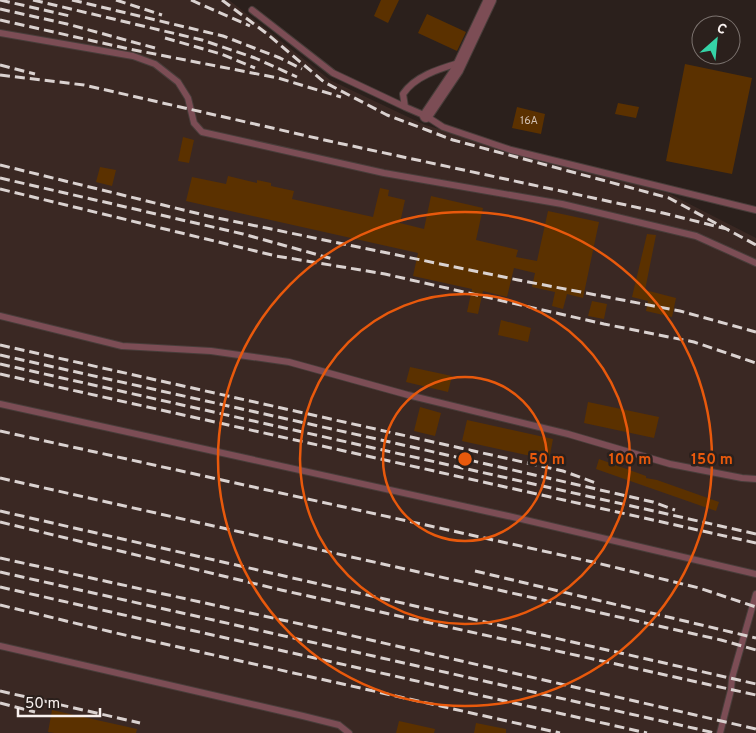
<svg xmlns="http://www.w3.org/2000/svg" width="756" height="733" viewBox="0 0 756 733" font-family="Overpass,sans-serif">
  <style>
    .built { fill: #3a2823 }
    .building { fill: #5b3100 }
    .lines { fill: none; stroke-linecap: round; stroke-linejoin: round }
    .service-casing { stroke: #483d3a; stroke-width: 8 }
    .minor-casing { stroke: #483d3a; stroke-width: 14 }
    .service { stroke: #7c4d55; stroke-width: 6 }
    .minor { stroke: #7c4d55; stroke-width: 12 }
    .rail { stroke: #dad2d0; stroke-width: 3; stroke-dasharray: 10 5; stroke-linecap: butt }
    .ring { fill: none; stroke: #e8590c; stroke-width: 2.5 }
    .labels { text-anchor: middle; dominant-baseline: central; stroke-width: 5; stroke-linejoin: round; paint-order: stroke }
    .number-label { font-size: 11px; fill: #d2c1b3 }
    .centre { fill: #e8590c; stroke: #2b201c; stroke-width: 2.5 }
    .ring-label { font-size: 15px; text-anchor: middle; font-weight: bold; fill: #e8590c; stroke: #2b201c; stroke-width: 5; stroke-linejoin: round; paint-order: stroke }
  </style>
  <rect width="100%" height="100%" fill="#2b201c"/>
  <path class="built" d="M 0,0 L 229,0 L 330,80 L 425,125 L 668,193 L 756,238 L 756,733 L 0,733 Z"/>
  <path class="building" d="M 381,0 L 399,0 L 388,23 L 374,16 Z
    M 427,14 L 466,32 L 457,51 L 418,33 Z
    M 685,64 L 752,78 L 732,174 L 666,161 Z
    M 618,103 L 639,107 L 636,118 L 615,114 Z
    M 517,107 L 545,114 L 541,134 L 512,128 Z
    M 183,137 L 194,140 L 189,163 L 178,161 Z
    M 100,167 L 116,170 L 112,186 L 96,182 Z
    M 228,176 L 257,183 L 257,180 L 271,183 L 271,186 L 294,191 L 292,199 L 373,217 L 380,188 L 389,190 L 388,196 L 405,200 L 400,223 L 424,229 L 431,196 L 483,208 L 476,240 L 518,250 L 516,257 L 537,261 L 548,211 L 599,222 L 583,298 L 567,294 L 563,309 L 552,306 L 555,292 L 532,287 L 535,273 L 514,268 L 507,297 L 483,291 L 478,314 L 467,312 L 472,289 L 413,276 L 418,253 L 186,201 L 192,177 L 226,184 Z
    M 647,234 L 656,235 L 645,290 L 676,298 L 672,317 L 646,311 L 648,301 L 632,297 Z
    M 592,301 L 607,304 L 604,319 L 588,316 Z
    M 501,320 L 531,328 L 528,342 L 498,335 Z
    M 410,367 L 452,376 L 448,392 L 406,382 Z
    M 588,402 L 659,417 L 654,438 L 584,423 Z
    M 420,407 L 441,413 L 435,436 L 414,431 Z
    M 467,420 L 553,439 L 549,460 L 462,441 Z
    M 599,459 L 646,476 L 646,478 L 657,480 L 719,502 L 716,511 L 596,469 Z
    M 52,710 L 137,729 L 136,733 L 54,733 L 48,732 Z
    M 399,721 L 435,729 L 434,733 L 396,733 Z
    M 476,723 L 506,729 L 506,733 L 474,733 Z"/>
  <g class="lines">
    <defs>
      <path id="service" d="M 252,10 L 333,73 L 405,107
        M 0,33 L 133,56 L 155,64 L 178,82 L 188,98 L 194,123 L 202,132 L 384,173 L 562,204 L 696,236 L 756,263
        M 459,63 C 439,69 415,76 403,94 L 405,107 L 426,116 L 443,127 L 511,150 L 756,210
        M 0,316 L 122,346 L 211,351 L 289,362 L 408,395 L 568,434 L 670,464 L 742,478 L 756,479
        M 0,404 L 508,516 L 756,574
        M 0,646 L 303,716 L 339,725 L 349,733
        M 720,733 L 731,690 L 732,678 L 756,594"/>
      <path id="minor" d="M 426,116 L 457,70 L 490,0"/>
    </defs>
    <use href="#service" class="service-casing"/>
    <use href="#minor" class="minor-casing"/>
    <use href="#service" class="service"/>
    <use href="#minor" class="minor"/>
    <path class="rail" d="M 0,0 L 70,16
      M 33,0 L 202,40 L 255,58 L 297,77
      M 72,0 L 223,36 L 280,58 L 302,69
      M 116,0 L 162,15
      M 191,0 L 250,26
      M 222,0 L 266,33 L 324,82 L 387,115 L 453,140 L 669,198 L 756,245
      M 0,9 L 67,24 L 155,48
      M 0,20 L 129,49 L 278,78 L 341,97
      M 165,38 L 221,54 L 255,68
      M 0,65 L 35,74
      M 0,75 L 84,85 L 329,141 L 663,213 L 731,230
      M 0,165 L 208,216 L 518,280 L 680,311 L 756,332
      M 0,178 L 243,234 L 333,259
      M 0,189 L 276,256 L 385,274 L 604,324 L 694,342 L 756,363
      M 0,345 L 563,471 L 596,483
      M 0,355 L 390,442 L 653,502 L 675,510
      M 0,364 L 756,534
      M 0,374 L 756,543
      M 0,431 L 593,562 L 699,588 L 756,607
      M 0,478 L 721,640 L 756,650
      M 0,511 L 756,684
      M 0,522 L 281,590 L 756,695
      M 0,558 L 314,627 L 756,729
      M 475,571 L 756,638
      M 0,572 L 715,733
      M 0,587 L 647,733
      M 0,605 L 116,633 L 560,733
      M 0,691 L 140,723
      M 0,703 L 35,712"/>
  </g>
  <g class="ring">
    <circle cx="465" cy="459" r="82"/>
    <circle cx="465" cy="459" r="165"/>
    <circle cx="465" cy="459" r="247"/>
  </g>
  <g class="labels">
    <g class="number-label">
      <text x="529" y="121">16А</text>
    </g>
  </g>
  <circle cx="465" cy="459" r="8" class="centre"/>
  <g class="ring-label">
    <text x="547" y="464">50 m</text>
    <text x="630" y="464">100 m</text>
    <text x="712" y="464">150 m</text>
  </g>
  <g transform="translate(716 40) rotate(27)"><circle r="24" fill="#2b201c" stroke="#7d7470"/>
  <path d="M0-4L9 19L0 12L-9 19Z" fill="#35d4a7"/>
  <text y="-8" font-size="14" font-weight="bold" text-anchor="middle" fill="#f9f1ef">С</text>
  </g>
  <path d="M18 708v8h82v-8" fill="none" stroke="#f9f1ef" stroke-width="2.5"/>
  <text x="25" y="708" font-size="15" fill="#f9f1ef" stroke="#2b201c" stroke-width="4" paint-order="stroke">50 m</text>
</svg>
